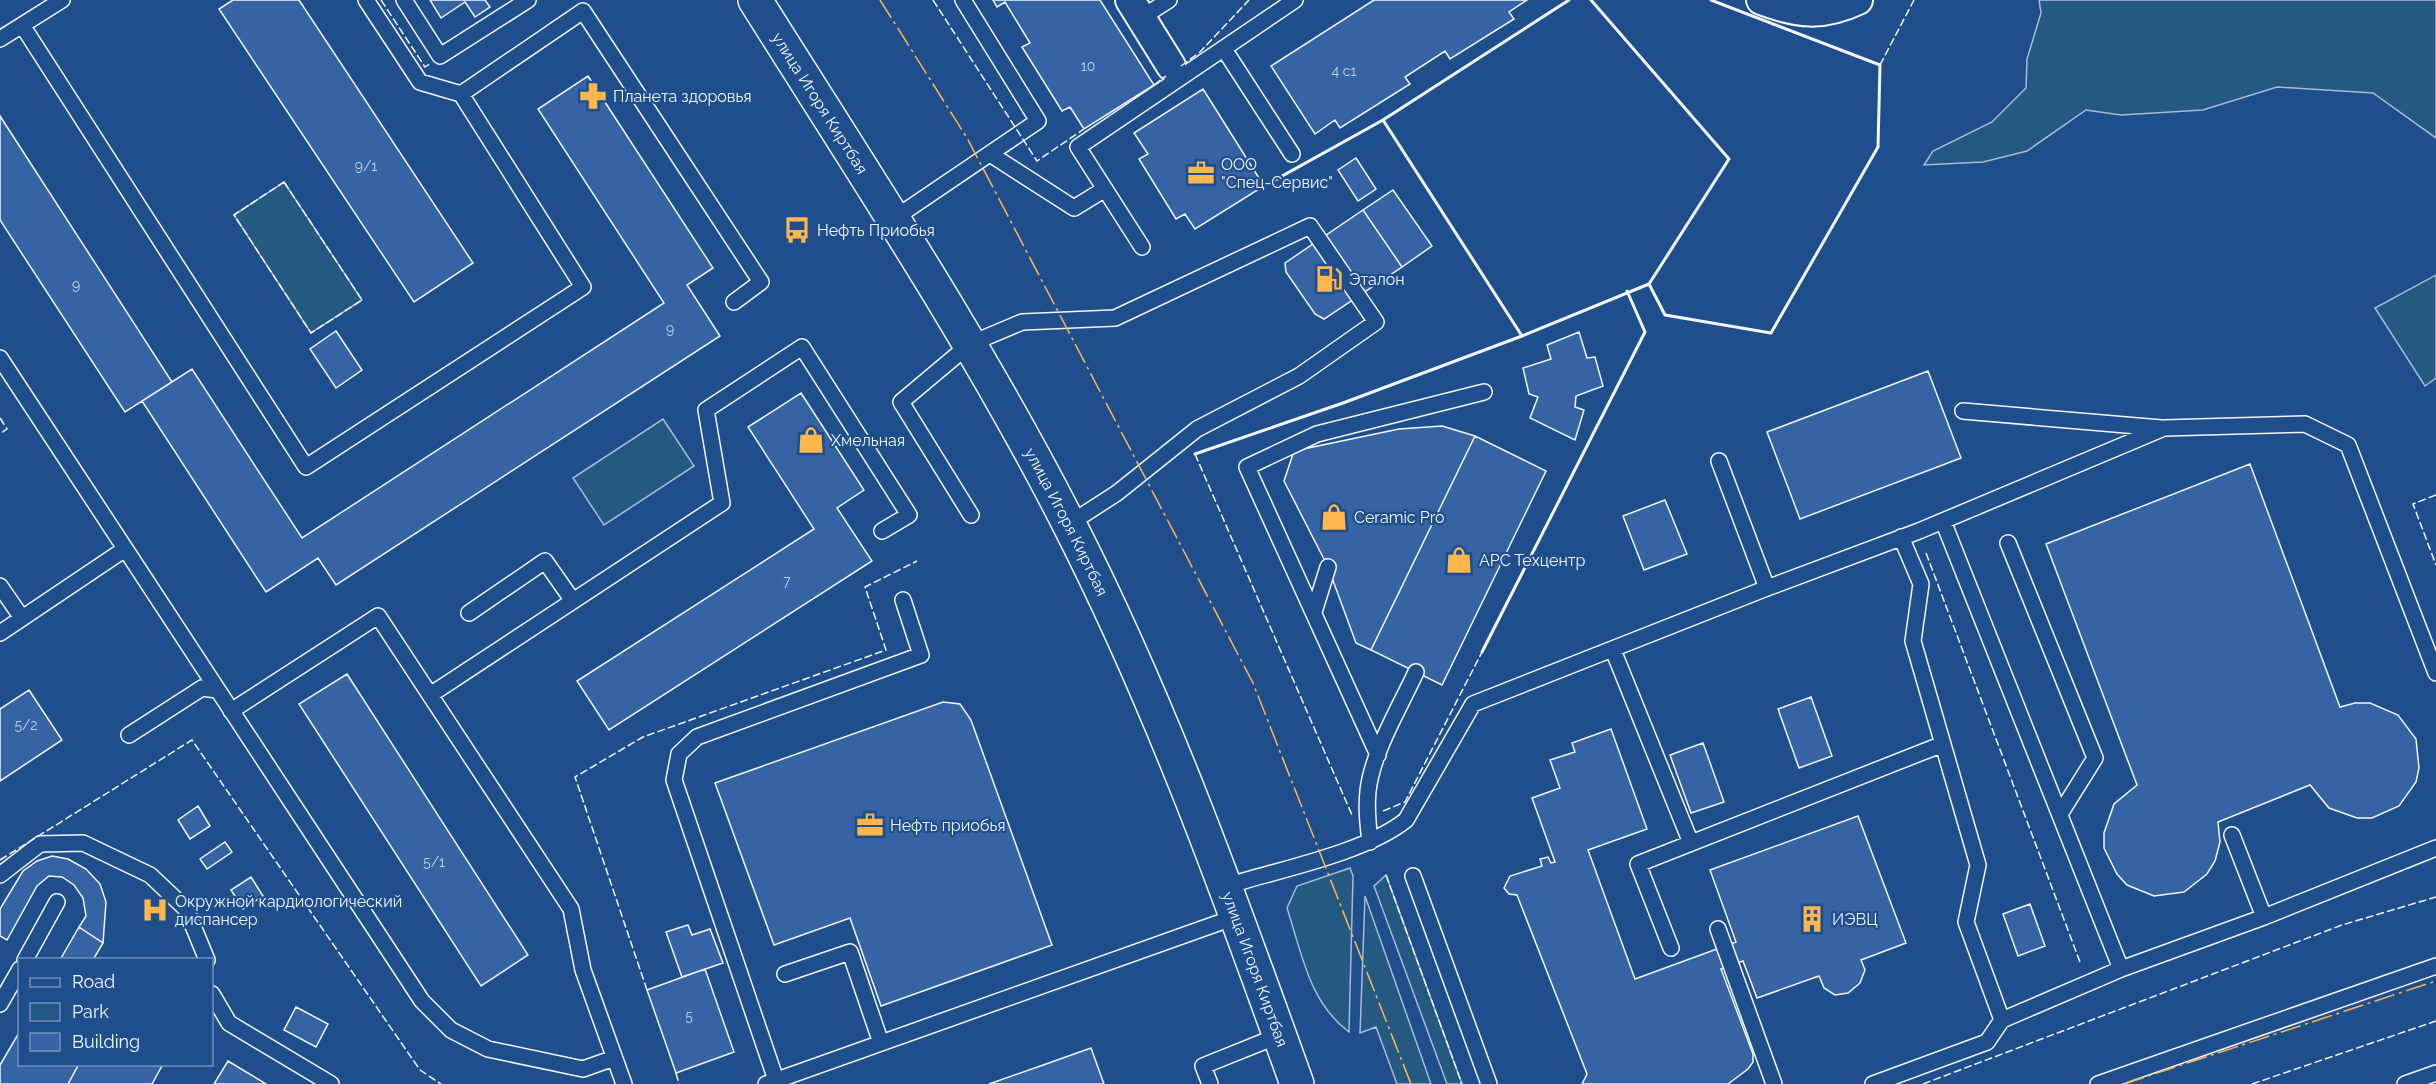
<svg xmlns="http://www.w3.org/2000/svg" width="2436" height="1084" viewBox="0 0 2436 1084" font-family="Raleway,sans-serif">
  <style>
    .green { fill: #245a82; stroke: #a8bbd7; stroke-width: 1.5 }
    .building { fill: #3563a3; stroke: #f2f6ff; stroke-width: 1.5 }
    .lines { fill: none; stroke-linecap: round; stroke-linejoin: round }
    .service-casing { stroke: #f2f6ff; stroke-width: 18 }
    .minor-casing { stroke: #f2f6ff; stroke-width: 32 }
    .secondary-casing { stroke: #f2f6ff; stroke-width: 36 }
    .service { stroke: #1f4e8c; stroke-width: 15 }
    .minor { stroke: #1f4e8c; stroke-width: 28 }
    .secondary { stroke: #1f4e8c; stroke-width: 33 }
    .fence { stroke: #f2f6ff; stroke-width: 1.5; stroke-dasharray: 8 3; stroke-linecap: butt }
    .wall { stroke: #f2f6ff; stroke-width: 3 }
    .power { stroke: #ffb74d; stroke-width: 1.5; stroke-dasharray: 21 4.5 3 4.5; stroke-linecap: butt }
    .labels { text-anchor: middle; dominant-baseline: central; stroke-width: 4.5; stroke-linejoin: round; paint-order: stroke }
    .number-label { font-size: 14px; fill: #c3d1e8 }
    .poi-label { font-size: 16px; fill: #f2f6ff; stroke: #1f4e8c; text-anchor: start }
    .street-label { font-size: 16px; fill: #f2f6ff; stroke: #1f4e8c }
  </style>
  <rect width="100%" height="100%" fill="#1f4e8c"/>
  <path class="green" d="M 2039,0 L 2436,0 L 2436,138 L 2373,93 L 2277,87 L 2203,110 L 2121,115 L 2086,110 L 2027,151 L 1983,162 L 1924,165 L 1933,151 L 1992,122 L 2026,88 L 2027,59 L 2041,13 Z
    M 284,182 L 362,300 L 311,333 L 234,215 Z
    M 2436,275 L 2436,378 L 2425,386 L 2375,308 Z
    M 663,419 L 694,466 L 604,525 L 573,478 Z
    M 1350,868 L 1353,876 L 1349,1032 C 1309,1002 1302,954 1287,908 L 1297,886 Z
    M 1386,875 L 1462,1084 L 1447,1084 L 1374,886 Z
    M 1365,896 L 1431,1084 L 1397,1084 L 1376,1027 L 1360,1033 Z"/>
  <path class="building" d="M 233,0 L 299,0 L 473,263 L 414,302 L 219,9 Z
    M 430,0 L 485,0 L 490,7 L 475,17 L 465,2 L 441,18 Z
    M 993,0 L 1100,0 L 1154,85 L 1084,129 L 1070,107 L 1062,111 L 1022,47 L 1030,43 L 1005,2 L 997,7 Z
    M 1374,0 L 1527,0 L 1509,12 L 1514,19 L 1450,59 L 1445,51 L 1405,77 L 1410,84 L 1340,128 L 1335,120 L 1315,134 L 1271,66 Z
    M 588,76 L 713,268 L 687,285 L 720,336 L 336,585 L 318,558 L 266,592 L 142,401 L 192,369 L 302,538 L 664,303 L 538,109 Z
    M 1203,89 L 1264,186 L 1195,229 L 1185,214 L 1176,219 L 1139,159 L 1148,154 L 1134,133 Z
    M 0,116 L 172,382 L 125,412 L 0,220 Z
    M 1356,158 L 1376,189 L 1358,201 L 1338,170 Z
    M 1393,190 L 1432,246 L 1402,267 L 1363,210 Z
    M 1363,210 L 1402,267 L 1324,319 L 1315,314 L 1286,272 L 1285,263 Z
    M 336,331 L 362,370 L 336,388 L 310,349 Z
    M 1579,332 L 1587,358 L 1595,357 L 1603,386 L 1576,396 L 1575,407 L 1584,410 L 1575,440 L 1530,418 L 1538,397 L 1529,394 L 1523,368 L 1551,359 L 1547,345 Z
    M 1928,371 L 1961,458 L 1800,519 L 1767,432 Z
    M 801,393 L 864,490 L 837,508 L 872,561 L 609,730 L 577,681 L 814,529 L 748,427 Z
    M 1442,426 L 1475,436 L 1371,650 L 1356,643 L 1328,567 L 1284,481 L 1294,451 L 1399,429 Z
    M 1475,436 L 1546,471 L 1442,685 L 1371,650 Z
    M 2250,464 L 2340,707 L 2355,703 L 2370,703 L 2398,715 L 2416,739 L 2419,768 L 2416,782 L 2399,806 L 2372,818 L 2357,818 L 2329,808 L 2310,785 L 2218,822 L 2220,842 L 2215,861 L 2207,874 L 2184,892 L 2154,896 L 2127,885 L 2117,874 L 2104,848 L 2104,833 L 2114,804 L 2137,785 L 2046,544 Z
    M 1665,500 L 1687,554 L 1644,570 L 1623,516 Z
    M 347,674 L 528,955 L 481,986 L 299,704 Z
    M 29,690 L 62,740 L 0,781 L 0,709 Z
    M 1811,697 L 1832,756 L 1799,768 L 1778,709 Z
    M 943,702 L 960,704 L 971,720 L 1052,945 L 881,1006 L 850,918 L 774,945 L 715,783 Z
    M 1611,729 L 1647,829 L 1588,850 L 1635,979 L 1736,942 L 1710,870 L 1858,816 L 1906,943 L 1861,960 L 1865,970 L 1860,983 L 1848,993 L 1835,995 L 1824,988 L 1819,976 L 1757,998 L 1743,961 L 1721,969 L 1753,1054 L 1753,1062 L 1748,1069 L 1728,1084 L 1582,1084 L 1587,1074 L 1517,895 L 1509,894 L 1504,888 L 1510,876 L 1542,866 L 1540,859 L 1548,857 L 1551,863 L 1555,862 L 1532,798 L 1560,788 L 1550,760 L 1575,752 L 1572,743 Z
    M 1703,743 L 1724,802 L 1691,813 L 1670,755 Z
    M 198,806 L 210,826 L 190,839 L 178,820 Z
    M 225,842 L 232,852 L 207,869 L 200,859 Z
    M 52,856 L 68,859 L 86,869 L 100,884 L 106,902 L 103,943 L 79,927 L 86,916 L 83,898 L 74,885 L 62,877 L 49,876 L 37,886 L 7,940 L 0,936 L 0,909 L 23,871 L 37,861 Z
    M 251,877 L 263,896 L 243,909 L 231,890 Z
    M 2030,904 L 2045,946 L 2018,956 L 2003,914 Z
    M 688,925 L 692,935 L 710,929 L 723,963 L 682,977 L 666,932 Z
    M 79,927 L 103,943 L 93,960 L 60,960 Z
    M 705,969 L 734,1052 L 676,1073 L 647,990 Z
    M 296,1007 L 328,1024 L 316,1047 L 284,1030 Z
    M 20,1031 L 20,1064 L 79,1064 L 68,1084 L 0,1084 L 0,1065 Z
    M 1091,1048 L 1104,1084 L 989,1084 L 1046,1064 Z
    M 228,1061 L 266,1084 L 214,1084 Z
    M 79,1064 L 163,1064 L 152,1084 L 68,1084 Z"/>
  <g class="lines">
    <defs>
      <path id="service" d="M 404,0 L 440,56 L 528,0
        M 1141,18 L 1169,0
        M 22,25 L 306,467 L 583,287 L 461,94 L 420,82 L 366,0
        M 0,39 L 62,0
        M 1224,49 L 1292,154
        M 461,94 L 583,11 L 761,282 L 734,302
        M 990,154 L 1074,208 L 1105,189
        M 892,220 L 1038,121 L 963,0
        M 1142,247 L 1078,147 L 1295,0
        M 0,358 L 422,1001 L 451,1030 L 488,1049 L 583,1069 L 614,1058
        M 1963,411 L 2161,428
        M 1719,461 L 1767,588
        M 971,515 L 901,402 L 970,344 L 1022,322 L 1115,318 L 1310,226 L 1376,322 L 1299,376 L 1197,429 L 1117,493 L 1069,524
        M 1943,521 L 2121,969
        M 1901,537 L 1921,584 L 1913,641 L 1978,865 L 1966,922 L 2002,1020
        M 2008,543 L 2095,758 L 2060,814
        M 0,586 L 22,618
        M 1314,612 L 1328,567
        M 469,613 L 545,561 L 573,601
        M 0,633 L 125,549
        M 1613,650 L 1691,843
        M 430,695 L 722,503 L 706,410 L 802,347 L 909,515 L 882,531
        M 231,711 L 378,616 L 571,909 L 583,970 L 624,1084
        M 129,735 L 202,688 L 217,690
        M 1378,755 L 1247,467 L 1317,434 L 1484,392
        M 2232,835 L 2264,917
        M 1370,842 C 1368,824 1366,809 1368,791 C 1372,753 1400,707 1416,672
        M 0,875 L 40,844 L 83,843 L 150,875 L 186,909 L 207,960
        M 1413,876 L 1489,1084
        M 1226,886 C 1278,870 1365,853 1406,820 L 1473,704 L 1767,588 L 1919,531 L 2164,428 L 2305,424 L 2348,445 L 2436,673
        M 1718,929 L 1774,1084
        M 1671,948 L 1638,864 L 1943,744
        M 25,960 L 57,902
        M 785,974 L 850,952 L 881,1043
        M 212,994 L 229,1023 L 331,1084
        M 0,1004 L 20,969
        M 776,1080 L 674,780 L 679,754 L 697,737 L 921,655 L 903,600
        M 766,1084 L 1238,916
        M 1210,1084 L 1203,1066 L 1280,1035
        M 1873,1084 L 1987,1042 L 2002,1020 L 2121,969 L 2264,917 L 2436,848
        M 2098,1084 L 2436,966
        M 2405,1084 L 2436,1073"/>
      <path id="minor" d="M 1130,0 L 1171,66
        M 1761,0 C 1798,14 1822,17 1858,0"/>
      <g id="secondary">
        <path id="s1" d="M 755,0 C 863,172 977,343 1069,524 C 1161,704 1229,894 1297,1084"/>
      </g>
    </defs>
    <use href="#service" class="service-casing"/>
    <use href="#minor" class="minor-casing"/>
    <use href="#secondary" class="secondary-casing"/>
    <use href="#service" class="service"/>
    <use href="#minor" class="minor"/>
    <use href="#secondary" class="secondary"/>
    <path class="fence" d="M 381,0 L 425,67 L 431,63
      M 933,0 L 1037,161 L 1084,129
      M 1880,65 L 1914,0
      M 1181,66 L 1200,52 L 1249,0
      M 1154,85 L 1166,76
      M 284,182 L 362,300 L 311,333 L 234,215 Z
      M 0,418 L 7,429 L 0,434
      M 1195,454 L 1352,815
      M 2436,495 L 2413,504 L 2436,565
      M 1926,553 L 2080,962
      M 1383,811 L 1405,802 L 1482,652
      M 0,860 L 192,740 L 420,1070 L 441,1084
      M 1386,875 L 1462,1084
      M 647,990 L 575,777 L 643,737 L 886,650 L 865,587 L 917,561
      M 676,1073 L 679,1084
      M 1923,1084 L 2342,925 L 2436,897
      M 2252,1084 L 2436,1021"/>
    <path class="wall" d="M 1383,120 L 1522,336
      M 1264,186 L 1383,120 L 1569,0
      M 1649,284 L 1665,315 L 1771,333 L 1878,147 L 1880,65 L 1711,0
      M 1195,454 L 1343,403 L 1522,336 L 1649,284 L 1729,159 L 1591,0
      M 1482,652 L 1645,332 L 1627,291"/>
    <path class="power" d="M 880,0 L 967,138 L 1253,683 L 1411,1084
      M 2124,1084 L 2436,981"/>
  </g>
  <defs>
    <symbol id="pharmacy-bare" viewBox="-9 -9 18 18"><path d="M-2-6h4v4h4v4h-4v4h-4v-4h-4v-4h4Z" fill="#ffb74d" stroke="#1f4e8c" stroke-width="2.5" paint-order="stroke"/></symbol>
    <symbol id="office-bare" viewBox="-9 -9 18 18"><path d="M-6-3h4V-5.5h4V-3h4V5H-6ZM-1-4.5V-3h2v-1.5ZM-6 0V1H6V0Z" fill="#ffb74d" stroke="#1f4e8c" stroke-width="2.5" paint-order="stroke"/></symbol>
    <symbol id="bus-bare" viewBox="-9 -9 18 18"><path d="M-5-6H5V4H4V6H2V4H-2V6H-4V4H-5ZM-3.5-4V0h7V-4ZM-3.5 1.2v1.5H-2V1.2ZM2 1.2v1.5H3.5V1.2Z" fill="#ffb74d" stroke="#1f4e8c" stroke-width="2.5" paint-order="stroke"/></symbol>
    <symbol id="fuel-bare" viewBox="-9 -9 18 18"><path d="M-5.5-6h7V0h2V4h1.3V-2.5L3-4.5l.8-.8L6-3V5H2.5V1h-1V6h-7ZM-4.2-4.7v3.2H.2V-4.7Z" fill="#ffb74d" stroke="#1f4e8c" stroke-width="2.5" paint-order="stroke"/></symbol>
    <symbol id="shop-bare" viewBox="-9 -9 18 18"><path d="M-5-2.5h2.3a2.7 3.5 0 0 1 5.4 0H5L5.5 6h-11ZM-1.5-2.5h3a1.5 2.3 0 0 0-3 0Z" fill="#ffb74d" stroke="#1f4e8c" stroke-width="2.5" paint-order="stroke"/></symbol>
    <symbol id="hospital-bare" viewBox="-9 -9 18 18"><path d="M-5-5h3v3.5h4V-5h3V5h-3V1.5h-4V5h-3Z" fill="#ffb74d" stroke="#1f4e8c" stroke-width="2.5" paint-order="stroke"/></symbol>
    <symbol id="building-bare" viewBox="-9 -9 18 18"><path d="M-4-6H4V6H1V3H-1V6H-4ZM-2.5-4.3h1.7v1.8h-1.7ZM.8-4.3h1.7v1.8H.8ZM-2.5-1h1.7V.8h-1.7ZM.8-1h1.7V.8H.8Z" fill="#ffb74d" stroke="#1f4e8c" stroke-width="2.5" paint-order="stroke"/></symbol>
  </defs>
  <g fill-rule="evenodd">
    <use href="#pharmacy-bare" x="574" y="77" width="38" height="38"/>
    <use href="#office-bare" x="1182" y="154" width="38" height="38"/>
    <use href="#bus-bare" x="778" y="211" width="38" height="38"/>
    <use href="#fuel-bare" x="1310" y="260" width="38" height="38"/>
    <use href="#shop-bare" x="792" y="421" width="38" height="38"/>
    <use href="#shop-bare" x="1315" y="498" width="38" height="38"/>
    <use href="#shop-bare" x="1440" y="541" width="38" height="38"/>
    <use href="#office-bare" x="851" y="806" width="38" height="38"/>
    <use href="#hospital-bare" x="136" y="891" width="38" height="38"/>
    <use href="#building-bare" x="1793" y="900" width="38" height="38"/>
  </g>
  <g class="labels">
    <g class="number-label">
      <text x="1088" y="66">10</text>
      <text x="1344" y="71">4 с1</text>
      <text x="366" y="166">9/1</text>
      <text x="76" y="285">9</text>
      <text x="670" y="329">9</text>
      <text x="787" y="581">7</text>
      <text x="26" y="725">5/2</text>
      <text x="434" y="862">5/1</text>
      <text x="689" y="1016">5</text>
    </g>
    <g class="poi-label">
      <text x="613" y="96">Планета здоровья</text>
      <text x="1221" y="164">ООО<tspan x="1221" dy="18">"Спец-Сервис"</tspan></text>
      <text x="817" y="230">Нефть Приобья</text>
      <text x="1349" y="279">Эталон</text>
      <text x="831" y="440">Хмельная</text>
      <text x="1354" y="517">Ceramic Pro</text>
      <text x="1479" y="560">АРС Техцентр</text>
      <text x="890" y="825">Нефть приобья</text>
      <text x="175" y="901">Окружной кардиологический<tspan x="175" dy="18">диспансер</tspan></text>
      <text x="1832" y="919">ИЭВЦ</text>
    </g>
    <g class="street-label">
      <text stroke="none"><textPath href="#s1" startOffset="122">улица Игоря Киртбая</textPath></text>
      <text stroke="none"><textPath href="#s1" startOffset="608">улица Игоря Киртбая</textPath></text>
      <text stroke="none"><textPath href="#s1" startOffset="1094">улица Игоря Киртбая</textPath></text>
    </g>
  </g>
  <rect x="18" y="958" width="195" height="108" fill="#1f4e8c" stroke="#7391ba" stroke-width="1.5"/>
  <rect x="30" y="978" width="30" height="9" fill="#1f4e8c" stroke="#7391ba" stroke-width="1.5"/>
  <text x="72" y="988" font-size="18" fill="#f2f6ff">Road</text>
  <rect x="30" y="1003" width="30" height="18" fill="#245a82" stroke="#7391ba" stroke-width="1.5"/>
  <text x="72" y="1018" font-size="18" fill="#f2f6ff">Park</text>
  <rect x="30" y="1033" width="30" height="18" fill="#3563a3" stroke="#7391ba" stroke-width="1.5"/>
  <text x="72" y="1048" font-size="18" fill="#f2f6ff">Building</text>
</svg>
